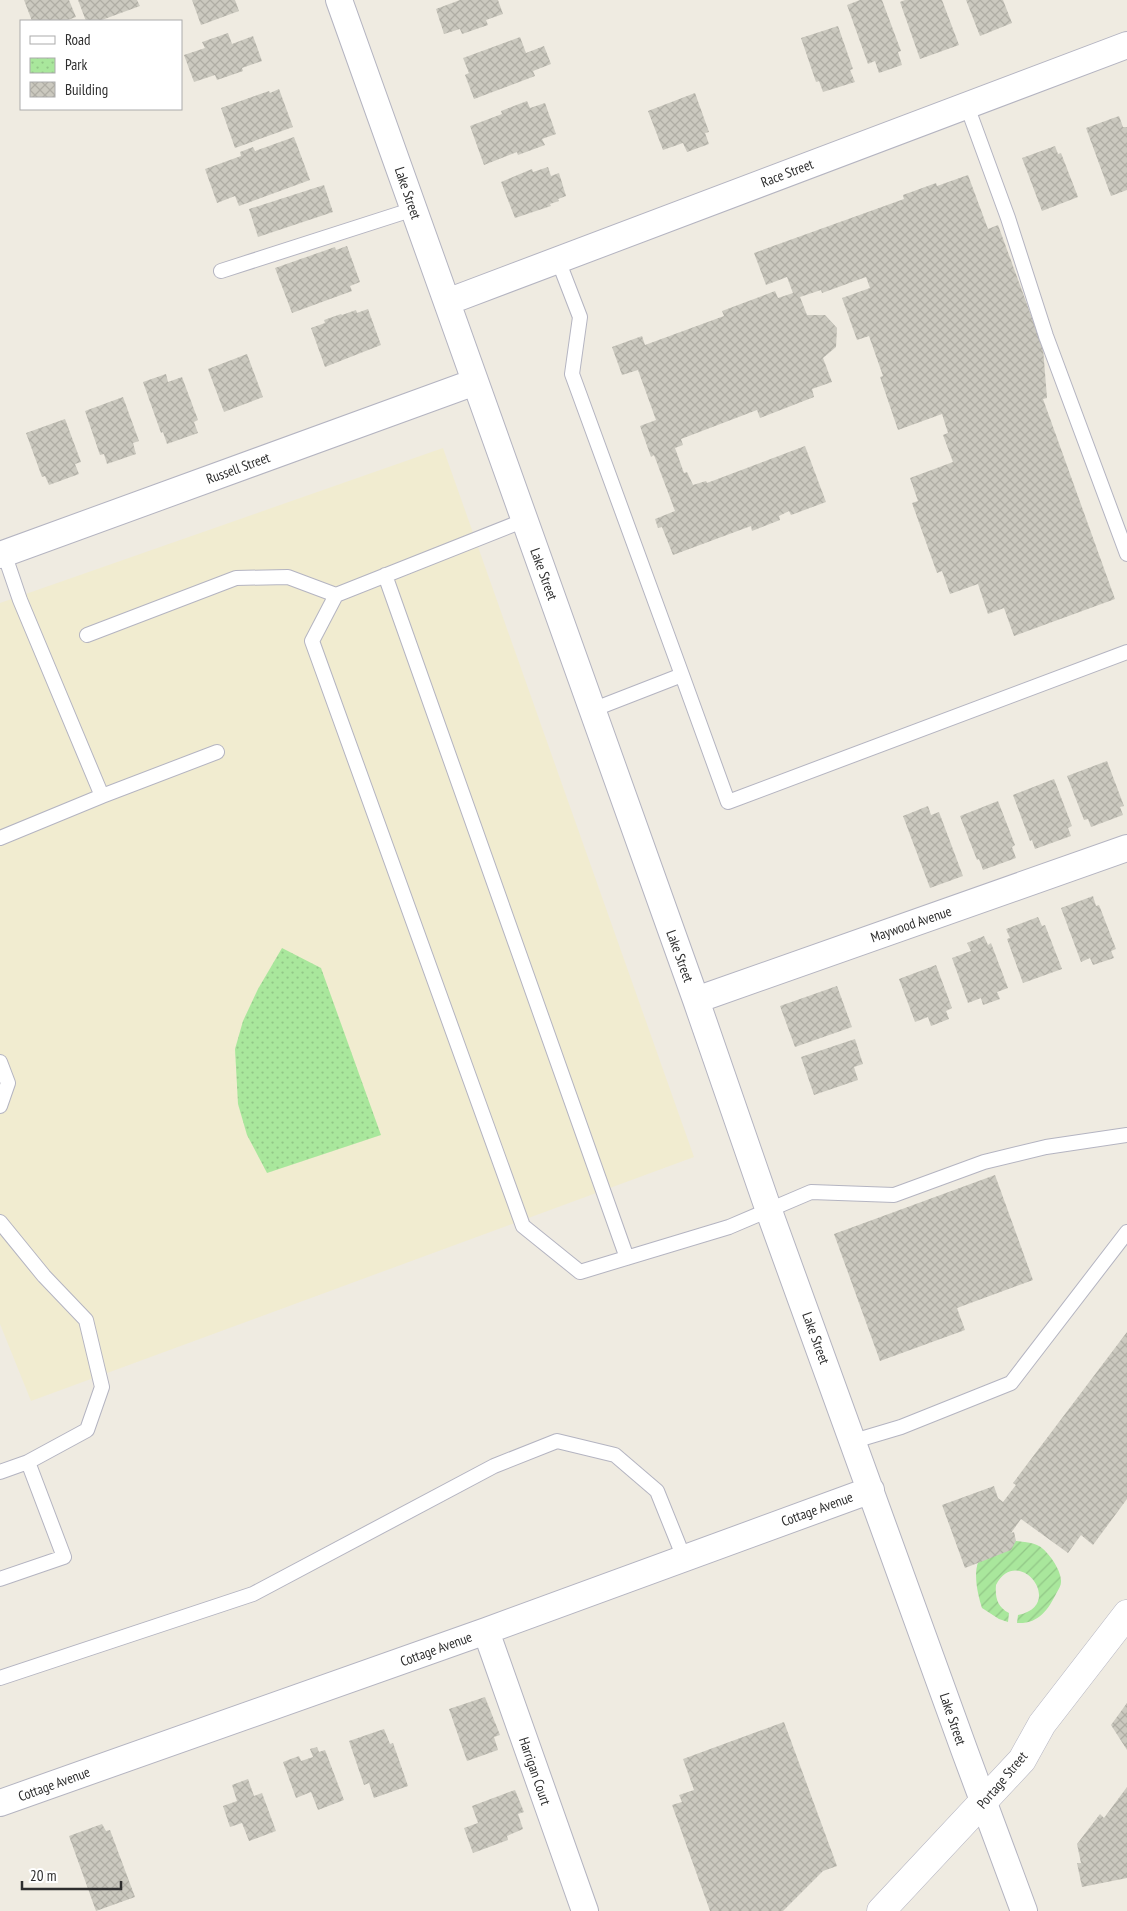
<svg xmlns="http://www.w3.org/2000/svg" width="1127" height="1911" viewBox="0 0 1127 1911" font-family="'PT Sans Narrow',sans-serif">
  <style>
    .education { fill: #f1ecd0 }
    .park { fill: url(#park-dots) }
    .garden { fill: url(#garden-furrows) }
    .building { fill: url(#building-cross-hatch) }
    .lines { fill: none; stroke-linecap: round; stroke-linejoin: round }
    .lane-casing { stroke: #b4b4c1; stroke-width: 16 }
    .street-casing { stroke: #b4b4c1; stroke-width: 28 }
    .secondary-casing { stroke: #b4b4c1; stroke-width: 29 }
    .lane { stroke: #fff; stroke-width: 14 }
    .street { stroke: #fff; stroke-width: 26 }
    .secondary { stroke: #fff; stroke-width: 28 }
    .labels { text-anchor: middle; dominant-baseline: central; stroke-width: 5; stroke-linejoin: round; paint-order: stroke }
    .street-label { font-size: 14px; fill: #2e2e2e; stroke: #fff }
  </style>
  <defs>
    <pattern id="park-dots" width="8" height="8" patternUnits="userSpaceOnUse" patternTransform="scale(1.25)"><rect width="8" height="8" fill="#a9e79c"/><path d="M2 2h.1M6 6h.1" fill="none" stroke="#92c687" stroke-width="1.8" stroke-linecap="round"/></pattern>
    <pattern id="garden-furrows" width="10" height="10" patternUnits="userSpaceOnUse" patternTransform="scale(1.25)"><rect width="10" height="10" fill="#a9e79c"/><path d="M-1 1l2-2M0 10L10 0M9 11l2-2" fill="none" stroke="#92c687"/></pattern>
    <pattern id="building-cross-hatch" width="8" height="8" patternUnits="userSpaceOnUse" patternTransform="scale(1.25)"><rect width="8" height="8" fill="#cbc9bf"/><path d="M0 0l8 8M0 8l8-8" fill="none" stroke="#afada4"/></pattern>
  </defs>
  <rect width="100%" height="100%" fill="#efebe1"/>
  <path class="education" d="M 443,448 L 694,1157 L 31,1401 L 0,1324 L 0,603 Z"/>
  <path class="park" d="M 282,948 L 321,968 L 381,1135 L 267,1173 L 247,1135 L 238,1104 L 235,1049 L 243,1021 L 258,989 Z"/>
  <path class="garden" d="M 1016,1541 C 1024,1542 1032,1542 1039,1546 C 1048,1551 1062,1571 1061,1582 C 1061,1585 1059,1589 1057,1592 C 1048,1610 1039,1624 1017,1623 L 1018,1615 C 1067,1605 1018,1543 996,1585 C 995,1597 997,1607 1009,1613 L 1008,1622 L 999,1619 L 982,1608 C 977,1592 970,1563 986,1551 C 993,1545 1008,1543 1016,1541 Z"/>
  <path class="building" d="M 24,0 L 69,0 L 76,17 L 65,21 L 32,21 Z
    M 78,0 L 137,0 L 140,6 L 99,21 L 86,21 Z
    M 192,0 L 235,0 L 239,11 L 201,25 Z
    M 460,0 L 498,0 L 503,14 L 486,20 L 488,25 L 462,34 L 460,29 L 444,34 L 436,9 Z
    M 860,0 L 882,0 L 901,51 L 898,52 L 902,65 L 879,73 L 875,61 L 868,64 L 847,5 Z
    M 905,0 L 942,0 L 959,45 L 920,59 L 900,2 Z
    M 966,0 L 1003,0 L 1012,23 L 980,36 Z
    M 838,26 L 853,69 L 850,70 L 855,82 L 823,92 L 819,81 L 816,82 L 801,38 Z
    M 228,33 L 232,44 L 253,36 L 262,61 L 242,68 L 243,71 L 217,80 L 215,75 L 194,82 L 184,55 L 205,48 L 202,42 Z
    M 520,37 L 526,53 L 544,46 L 551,64 L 533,71 L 535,76 L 474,99 L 465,75 L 469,73 L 463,58 Z
    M 279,89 L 293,127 L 235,148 L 221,108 L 269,91 L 270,93 Z
    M 695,93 L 709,132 L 705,133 L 709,144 L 687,152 L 683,143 L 663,150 L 648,111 Z
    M 527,101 L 530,108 L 545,103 L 556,134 L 542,139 L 545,145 L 518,155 L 517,152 L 484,165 L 470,126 L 502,114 L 501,111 Z
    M 1119,116 L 1123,127 L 1127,127 L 1127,190 L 1111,196 L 1086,128 Z
    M 294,137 L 310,180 L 239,206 L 235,196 L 217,203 L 205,169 L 241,156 L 240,152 L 253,147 L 255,151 Z
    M 1055,146 L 1058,154 L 1061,153 L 1078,197 L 1042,211 L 1022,158 Z
    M 548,167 L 551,176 L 559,173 L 566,196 L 558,199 L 559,201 L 550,204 L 551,206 L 515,218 L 501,182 L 532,169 L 533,172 Z
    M 968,175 L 988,229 L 998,225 L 1043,348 L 1047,398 L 1043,399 L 1115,599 L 1014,636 L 1004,608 L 988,614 L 978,584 L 950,594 L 942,571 L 937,573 L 912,503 L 918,501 L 910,478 L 953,462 L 943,435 L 948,433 L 942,414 L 898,430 L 880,377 L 883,376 L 869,336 L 857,340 L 842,298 L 870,288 L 866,277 L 822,293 L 821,290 L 800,297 L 807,315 L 825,315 L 837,328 L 836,347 L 823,358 L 832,382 L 812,389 L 814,397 L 760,418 L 757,410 L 681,439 L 683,445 L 675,448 L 684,473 L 687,472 L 693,485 L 706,481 L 707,483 L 805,446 L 826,502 L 791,515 L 789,511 L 779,516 L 780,520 L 752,531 L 751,526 L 673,555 L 662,527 L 658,528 L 655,519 L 675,511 L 654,455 L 651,457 L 640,426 L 656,420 L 638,370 L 622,375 L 612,347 L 642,336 L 645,345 L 724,316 L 722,311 L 775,291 L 778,298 L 793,293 L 787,277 L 766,285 L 754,253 L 904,199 L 903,195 L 936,183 L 937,186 Z
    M 324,185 L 333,212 L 258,237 L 249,209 Z
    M 347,246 L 360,282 L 350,286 L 352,291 L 292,313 L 275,268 L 335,247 L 336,250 Z
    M 368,309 L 381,345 L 325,367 L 311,328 L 325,323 L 324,320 L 341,314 L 342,315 L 356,310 L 357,313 Z
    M 247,354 L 263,397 L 224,412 L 208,369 Z
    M 166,374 L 168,382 L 182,377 L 198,420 L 194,422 L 198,433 L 167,444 L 163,432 L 161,433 L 143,382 Z
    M 123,397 L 139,441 L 133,443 L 136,454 L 107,464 L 104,454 L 100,455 L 85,411 Z
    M 65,419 L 81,462 L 75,464 L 79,474 L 49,485 L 45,476 L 42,477 L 26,433 Z
    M 1107,761 L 1124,806 L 1120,807 L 1123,815 L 1091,827 L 1088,819 L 1084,820 L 1067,776 Z
    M 1054,779 L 1072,826 L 1068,828 L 1071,836 L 1035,849 L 1032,840 L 1030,841 L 1013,795 Z
    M 998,801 L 1015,845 L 1012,847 L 1016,858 L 983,870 L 979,859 L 977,860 L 960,816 Z
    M 928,806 L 931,815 L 939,812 L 963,876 L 930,888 L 903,816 Z
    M 1093,896 L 1096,906 L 1099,905 L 1116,949 L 1111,951 L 1114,958 L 1093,965 L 1090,958 L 1081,962 L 1061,908 Z
    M 1038,917 L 1042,926 L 1045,925 L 1062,969 L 1023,983 L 1007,939 L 1010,938 L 1006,929 Z
    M 984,936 L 988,945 L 991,943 L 1008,988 L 997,992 L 1000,999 L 983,1005 L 981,998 L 968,1003 L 952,958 L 971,951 L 967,943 Z
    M 936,965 L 952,1008 L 946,1011 L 949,1019 L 931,1026 L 928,1017 L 915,1022 L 899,979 Z
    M 837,986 L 852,1027 L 795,1047 L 780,1006 Z
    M 855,1039 L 863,1064 L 854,1067 L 858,1080 L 814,1095 L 801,1057 Z
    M 995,1175 L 1033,1280 L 957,1308 L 965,1330 L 880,1361 L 834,1234 Z
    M 1127,1332 L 1127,1499 L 1093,1545 L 1081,1535 L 1068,1553 L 1021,1519 L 1011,1533 L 1014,1532 L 1016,1541 L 1011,1550 L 965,1568 L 942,1505 L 994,1486 L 998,1498 L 1003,1502 L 1016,1485 L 1013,1483 Z
    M 485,1697 L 500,1735 L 494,1737 L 498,1750 L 467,1761 L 449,1709 Z
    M 1127,1703 L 1127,1750 L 1111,1725 Z
    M 784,1722 L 837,1866 L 823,1871 L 783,1911 L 710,1911 L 672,1805 L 682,1802 L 679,1795 L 694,1790 L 683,1759 Z
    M 384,1729 L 390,1744 L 393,1743 L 408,1786 L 374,1798 L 369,1783 L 364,1785 L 349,1741 Z
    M 317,1747 L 319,1752 L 325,1750 L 344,1800 L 318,1810 L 311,1792 L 296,1798 L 283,1762 L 299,1756 L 301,1761 L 313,1757 L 310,1749 Z
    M 248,1779 L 254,1796 L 262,1793 L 276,1831 L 249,1841 L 242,1823 L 230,1827 L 223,1806 L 237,1801 L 232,1785 Z
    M 1127,1787 L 1127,1878 L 1082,1887 L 1077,1863 L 1081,1863 L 1077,1844 L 1100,1814 L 1104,1818 Z
    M 515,1790 L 524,1812 L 518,1814 L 523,1829 L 507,1836 L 508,1840 L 473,1853 L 464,1828 L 478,1823 L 472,1806 Z
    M 102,1824 L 106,1831 L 110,1830 L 135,1897 L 96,1911 L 69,1836 Z"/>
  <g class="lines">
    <defs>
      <path id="lane" d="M 967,106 L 1008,218 L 1046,336 L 1127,554
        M 558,260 L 580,317 L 572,374 L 682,675
        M 221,271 L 414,209
        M 525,520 L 336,595 L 312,641 L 523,1226 L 580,1272 L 729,1227 L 811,1192 L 894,1195 L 984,1162 L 1046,1147 L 1127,1135
        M 4,553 L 20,600 L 102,796
        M 385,575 L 627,1258
        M 87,635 L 236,578 L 288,577 L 336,595
        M 592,710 L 682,675 L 728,802 L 1127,652
        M 0,838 L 102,796 L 217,752
        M 0,1062 L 8,1083 L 0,1106
        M 0,1222 L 44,1276 L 86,1320 L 102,1387 L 87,1430 L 28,1462
        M 854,1441 L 901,1427 L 1011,1383 L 1127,1232
        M 0,1472 L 28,1462 L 64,1557 L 0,1579
        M 0,1678 L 253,1594 L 494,1466 L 557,1441 L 615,1455 L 657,1491 L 684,1558"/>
      <path id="street" d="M 339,0 L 696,1000 L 769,1211 L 965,1752 L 1024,1911
        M 447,302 L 1127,45
        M 0,555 L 475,382
        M 696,1000 L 1127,848
        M 486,1631 L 585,1911
        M 0,1803 L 486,1631 L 871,1490"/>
      <path id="secondary" d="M 881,1911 L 1022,1760 L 1042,1724 L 1127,1614"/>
    </defs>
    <use href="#lane" class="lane-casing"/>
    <use href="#street" class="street-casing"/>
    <use href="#secondary" class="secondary-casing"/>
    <use href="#lane" class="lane"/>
    <use href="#street" class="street"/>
    <use href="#secondary" class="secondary"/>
  </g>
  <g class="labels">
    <g class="street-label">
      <text transform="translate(787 173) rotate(-21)">Race Street</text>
      <text transform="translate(408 193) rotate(71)">Lake Street</text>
      <text transform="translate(238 468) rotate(-20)">Russell Street</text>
      <text transform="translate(544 574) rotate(70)">Lake Street</text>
      <text transform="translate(911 924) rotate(-19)">Maywood Avenue</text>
      <text transform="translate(680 956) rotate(70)">Lake Street</text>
      <text transform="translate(816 1338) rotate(70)">Lake Street</text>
      <text transform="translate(817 1509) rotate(-20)">Cottage Avenue</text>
      <text transform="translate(436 1649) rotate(-20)">Cottage Avenue</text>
      <text transform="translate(953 1719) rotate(71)">Lake Street</text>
      <text transform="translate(535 1771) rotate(71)">Harrigan Court</text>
      <text transform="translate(1002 1780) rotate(-50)">Portage Street</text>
      <text transform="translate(54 1784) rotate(-20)">Cottage Avenue</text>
    </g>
  </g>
  <rect x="20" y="20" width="162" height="90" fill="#ffffff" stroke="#ababab"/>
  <rect x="30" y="36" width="25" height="8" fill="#ffffff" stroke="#ababab"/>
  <text x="65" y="45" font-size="15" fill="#2e2e2e">Road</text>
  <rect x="30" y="58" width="25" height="15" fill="url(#park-dots)" stroke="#ababab"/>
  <text x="65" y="70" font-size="15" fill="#2e2e2e">Park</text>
  <rect x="30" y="82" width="25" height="15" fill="url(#building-cross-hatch)" stroke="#ababab"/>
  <text x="65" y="95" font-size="15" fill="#2e2e2e">Building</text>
  <path d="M22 1881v8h99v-8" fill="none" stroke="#2e2e2e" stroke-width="2.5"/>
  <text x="30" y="1881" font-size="15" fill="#2e2e2e" stroke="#ffffff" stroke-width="4" paint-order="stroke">20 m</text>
</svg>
